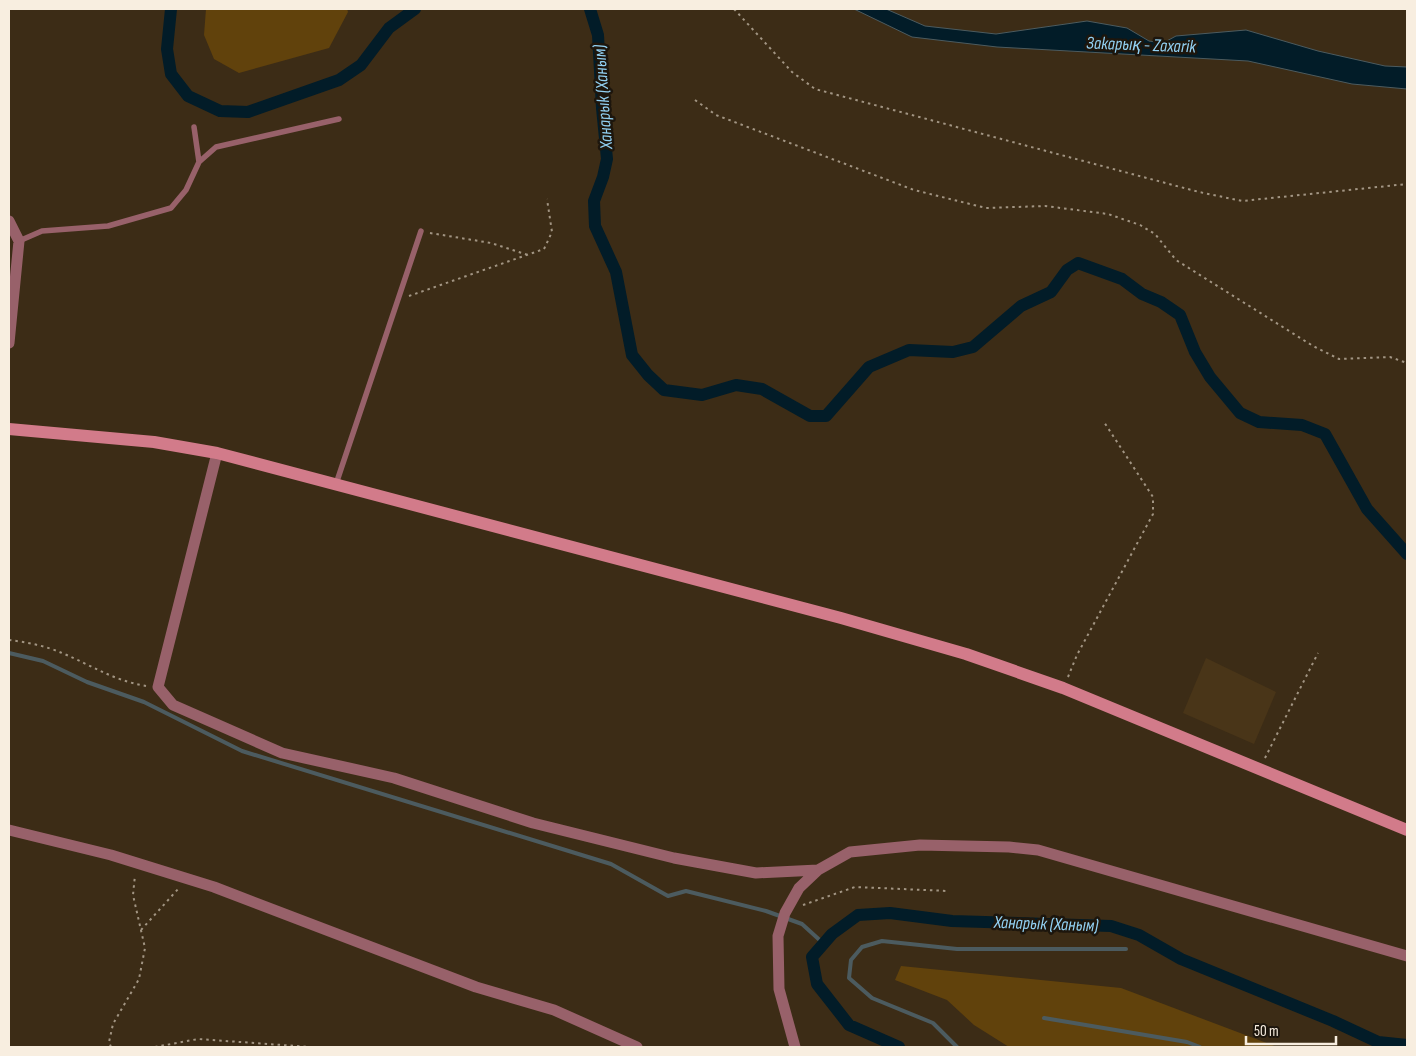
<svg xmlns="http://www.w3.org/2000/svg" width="1416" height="1056" viewBox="0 0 1416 1056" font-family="'Sofia Sans Condensed',sans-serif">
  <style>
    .built { fill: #493518 }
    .green { fill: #61420c }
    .water { fill: #021c28; stroke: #4c5b5f }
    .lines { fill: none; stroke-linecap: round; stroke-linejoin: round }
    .stream { stroke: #4c5b5f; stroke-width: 4 }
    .canal { stroke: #021c28; stroke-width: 12 }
    .path { stroke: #a29583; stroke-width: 2; stroke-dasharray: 2.5 4; stroke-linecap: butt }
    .lane { stroke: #98616a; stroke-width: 5.5 }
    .street { stroke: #98616a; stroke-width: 11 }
    .secondary { stroke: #d27b8a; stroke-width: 12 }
    .labels { text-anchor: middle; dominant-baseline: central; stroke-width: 5; stroke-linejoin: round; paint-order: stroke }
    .water-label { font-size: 18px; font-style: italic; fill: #92d0f2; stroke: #1d160d }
  </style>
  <rect width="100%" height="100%" fill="#3c2c16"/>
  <path class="built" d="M 1206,658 L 1276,692 L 1254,744 L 1183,713 Z"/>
  <path class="green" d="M 206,9 L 347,9 L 348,12 L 329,48 L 239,73 L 214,59 L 204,35 Z
    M 901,966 L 1121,988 L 1277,1047 L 1009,1047 L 974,1025 L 947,1000 L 895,980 Z"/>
  <path class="water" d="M 854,9 L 886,9 L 925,26 L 996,34 L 1087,21 L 1127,28 L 1149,41 L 1163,43 L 1176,36 L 1246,30 L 1318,51 L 1385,66 L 1407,67 L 1407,89 L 1352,84 L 1248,61 L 997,47 L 912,37 Z"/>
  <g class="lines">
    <path class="stream" d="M 9,653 L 43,661 L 87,682 L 144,702 L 242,751 L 611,864 L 668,896 L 686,891 L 766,911 L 802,924 L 824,944
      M 1044,1018 L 1187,1042 L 1200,1047
      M 957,1047 L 933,1023 L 872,998 L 849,978 L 851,960 L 862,947 L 882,941 L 957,949 L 1126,949"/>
    <path class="canal" d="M 171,9 L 167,49 L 171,74 L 188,96 L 220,111 L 248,112 L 339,80 L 361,65 L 389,28 L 415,9
      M 590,9 L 598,35 L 602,108 L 607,159 L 603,177 L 594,201 L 595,226 L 616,272 L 632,355 L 648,375 L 664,390 L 702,395 L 736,385 L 762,389 L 810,416 L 826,416 L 869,367 L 909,350 L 953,352 L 973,347 L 1021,306 L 1051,292 L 1067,270 L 1078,263 L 1122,279 L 1142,294 L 1161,302 L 1180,315 L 1195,352 L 1210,377 L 1240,413 L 1259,422 L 1302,425 L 1325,434 L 1367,509 L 1407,554
      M 899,1047 L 849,1025 L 817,984 L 812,957 L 832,934 L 858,915 L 890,913 L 952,921 L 1111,926 L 1139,935 L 1181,959 L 1333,1021 L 1378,1042 L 1407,1045"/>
    <path class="path" d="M 734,9 L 792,72 L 815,89 L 1199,192 L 1242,201 L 1407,184
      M 695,100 L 716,115 L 914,190 L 986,208 L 1045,206 L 1108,214 L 1140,225 L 1155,234 L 1176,260 L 1313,346 L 1339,359 L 1390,357 L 1407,363
      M 430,233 L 491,243 L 528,255
      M 409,296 L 544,249 L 552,232 L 547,199
      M 9,640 C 26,642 46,646 62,653 C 93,666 112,680 146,686
      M 1068,677 L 1077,655 L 1153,514 L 1153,497 L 1104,422
      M 1265,758 L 1318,653
      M 803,905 L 855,887 L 948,891
      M 141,930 L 179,888
      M 111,1047 L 109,1042 L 113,1024 L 139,979 L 145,948 L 133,895 L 135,875
      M 155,1047 L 198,1039 L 310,1047"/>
    <path class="lane" d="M 194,127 L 199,162
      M 19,241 L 42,231 L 108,226 L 171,208 L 186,190 L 199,162 L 216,147 L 339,119
      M 336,484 L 421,231"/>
    <path class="street" d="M 9,221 L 19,241 L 9,343
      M 217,453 L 158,687 L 173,705 L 282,753 L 394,778 L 533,823 L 674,858 L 756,873 L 818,870
      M 9,830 L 111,855 L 214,887 L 476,987 L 554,1010 L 637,1047
      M 795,1047 L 779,989 L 778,936 L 785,913 L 799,888 L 818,870 L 850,852 L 920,845 L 1009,847 L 1038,850 L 1407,956"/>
    <path class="secondary" d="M 9,429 L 154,442 L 217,453 L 841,618 L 966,654 L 1063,688 L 1407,830"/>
  </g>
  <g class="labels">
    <g class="water-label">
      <text transform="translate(1141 45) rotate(2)">Закарық - Zaxarik</text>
      <text transform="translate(603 97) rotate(-94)">Ханарык (Ханым)</text>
      <text transform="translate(1046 924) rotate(2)">Ханарык (Ханым)</text>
    </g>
  </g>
  <rect width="1416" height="1056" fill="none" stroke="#f8eee0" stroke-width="20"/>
  <path d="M1246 1036v8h90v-8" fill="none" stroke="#f8eee0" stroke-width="2.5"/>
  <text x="1254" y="1036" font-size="15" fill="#f8eee0" stroke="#1d160d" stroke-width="4" paint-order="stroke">50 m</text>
</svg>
